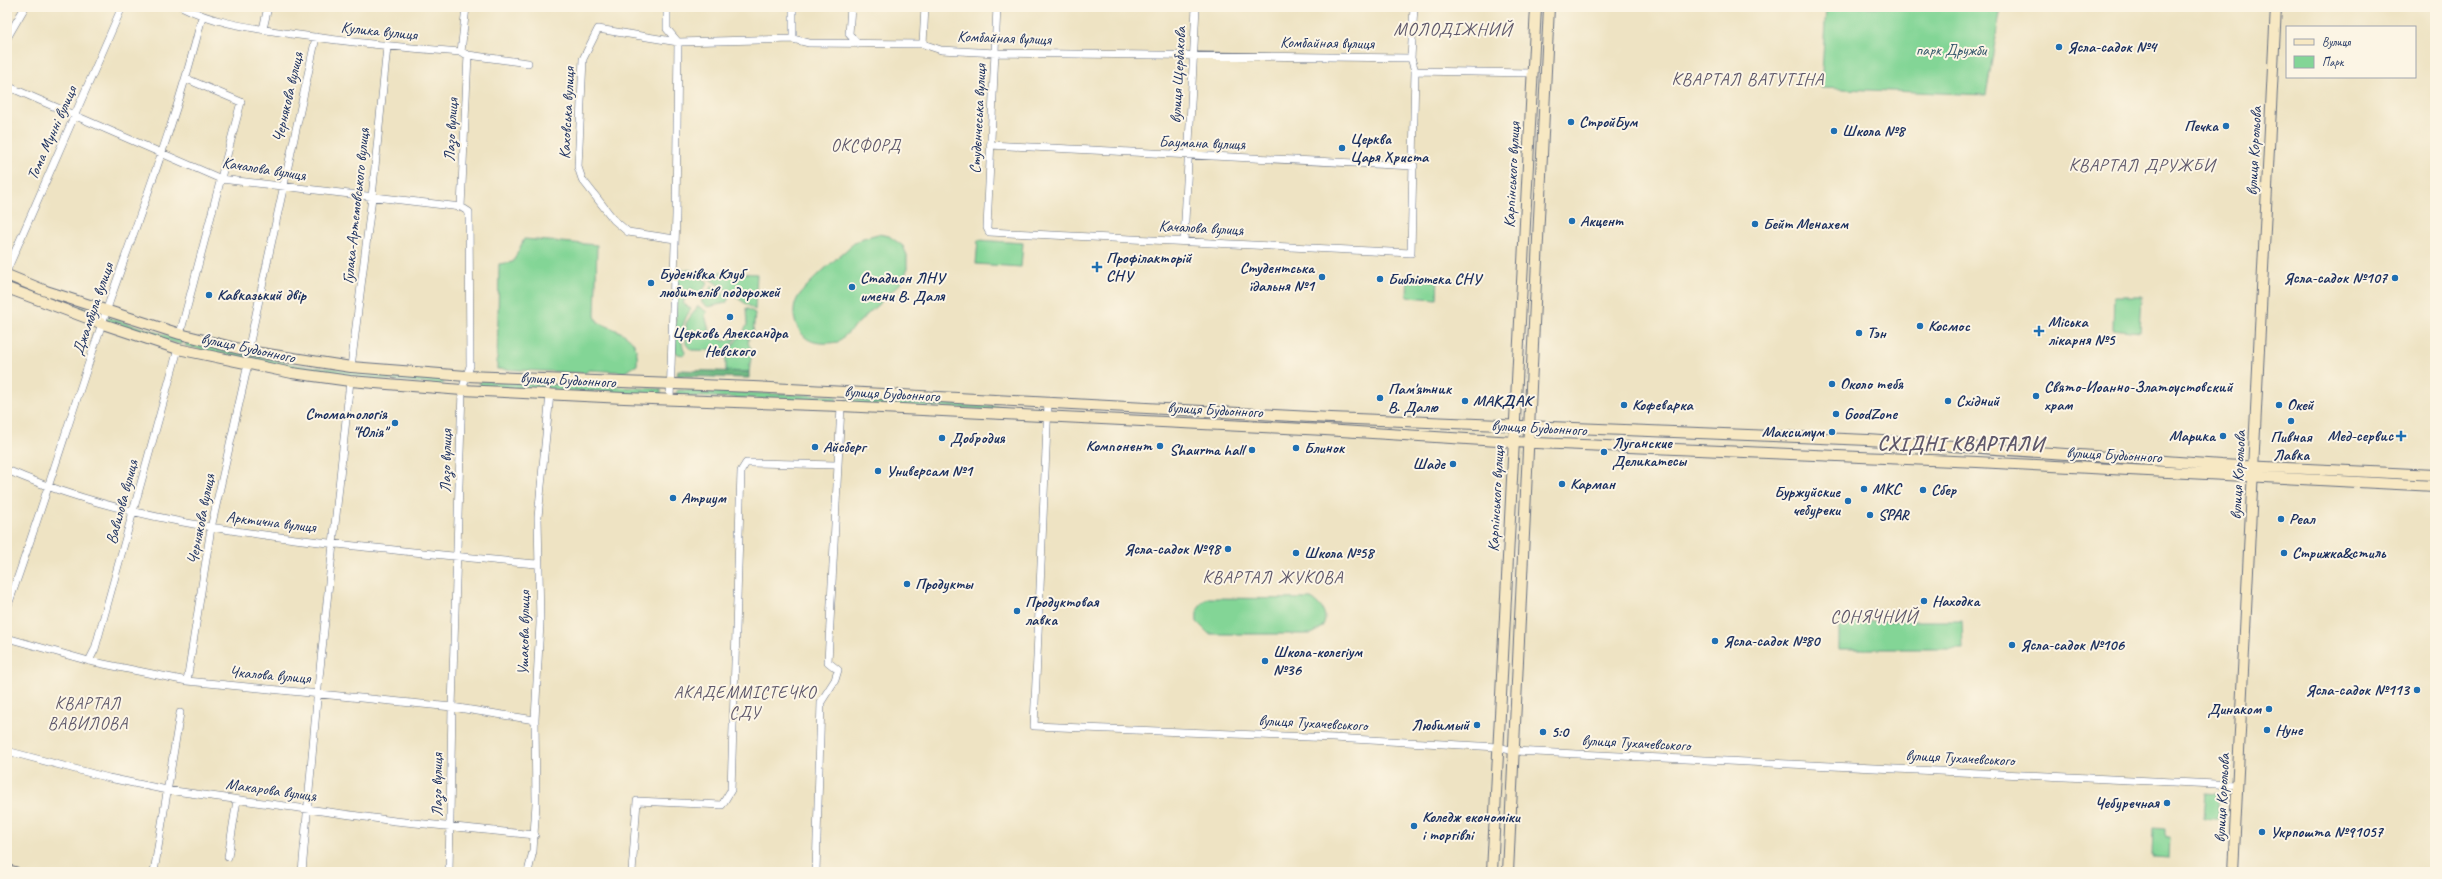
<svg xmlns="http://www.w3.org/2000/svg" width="2442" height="879" viewBox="0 0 2442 879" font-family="Caveat,sans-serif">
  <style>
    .green { fill: #83d596; stroke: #4f827a }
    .forest { fill: #6ab67f; stroke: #42726e }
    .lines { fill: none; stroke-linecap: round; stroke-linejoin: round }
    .street-casing { stroke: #656e81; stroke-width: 8 }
    .secondary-casing { stroke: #656e81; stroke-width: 12 }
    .street { stroke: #fff; stroke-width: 7 }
    .secondary { stroke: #f7e8c3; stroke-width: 10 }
    .poi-dot { fill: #1f6fb2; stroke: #fcf5e5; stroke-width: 1.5 }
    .labels { text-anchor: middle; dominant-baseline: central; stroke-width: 4; stroke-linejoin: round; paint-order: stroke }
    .street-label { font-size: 16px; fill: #1b2f5e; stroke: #fcf5e5 }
    .poi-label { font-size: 16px; font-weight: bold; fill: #1b2f5e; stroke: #fcf5e5; text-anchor: start }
    .park-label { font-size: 16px; fill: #35586c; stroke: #fcf5e5 }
    .neighbourhood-label { font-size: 17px; letter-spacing: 1px; fill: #5e586b; stroke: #fcf5e5 }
    .quarter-label { font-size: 18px; letter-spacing: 1px; fill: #5e586b; stroke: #fcf5e5 }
    .district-label { font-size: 20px; font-weight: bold; letter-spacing: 1px; fill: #5e586b; stroke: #fcf5e5 }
  </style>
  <rect width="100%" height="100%" fill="#fcf5e5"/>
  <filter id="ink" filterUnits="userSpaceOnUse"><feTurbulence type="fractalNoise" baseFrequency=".025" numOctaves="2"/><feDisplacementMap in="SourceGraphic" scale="8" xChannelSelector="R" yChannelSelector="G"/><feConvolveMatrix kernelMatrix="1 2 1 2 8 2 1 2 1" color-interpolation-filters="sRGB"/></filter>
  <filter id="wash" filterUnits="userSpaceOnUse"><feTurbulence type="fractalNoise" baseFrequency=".012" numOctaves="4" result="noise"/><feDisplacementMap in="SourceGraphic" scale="16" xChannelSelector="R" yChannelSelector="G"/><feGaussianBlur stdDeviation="0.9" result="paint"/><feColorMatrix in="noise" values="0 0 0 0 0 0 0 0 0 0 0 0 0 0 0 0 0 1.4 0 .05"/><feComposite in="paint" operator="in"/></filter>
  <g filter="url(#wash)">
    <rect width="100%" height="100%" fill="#eee3c3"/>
    <path class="green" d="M 1826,7 L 2001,7 L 1986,95 L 1821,88 Z
      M 878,234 L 889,236 L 903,246 L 907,255 L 907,270 L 903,281 L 838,342 C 824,344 808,345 800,331 C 793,322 792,309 797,299 C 806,283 839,257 854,243 L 863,238 Z
      M 524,239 L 597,245 L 595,316 L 598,322 C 621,333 640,335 637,365 L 625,372 L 589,370 L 585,373 L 497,369 L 499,264 L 513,262 Z
      M 978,240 L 1023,243 L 1021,267 L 976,264 Z
      M 677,269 L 691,270 L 708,282 L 700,295 L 691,288 L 688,292 L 676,284 Z
      M 698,271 L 757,274 L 755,310 Z
      M 1408,274 L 1438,276 L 1437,299 L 1407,297 Z
      M 8,279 L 103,315 L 102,321 L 7,284 Z
      M 712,286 L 729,298 L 726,303 L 708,307 L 701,302 Z
      M 682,294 L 686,297 L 683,303 L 691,309 C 682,322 678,337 685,352 L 684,355 L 678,354 L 675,351 L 676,297 Z
      M 2114,296 L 2142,296 L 2140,332 L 2113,329 Z
      M 698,306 L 707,312 L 705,315 L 709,330 L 723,341 L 732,339 L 739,333 L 727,351 L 691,350 L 686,344 L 686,323 Z
      M 746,308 L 755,313 L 753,334 L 750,335 L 744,330 L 747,325 Z
      M 107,317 L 183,340 L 182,345 L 105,322 Z
      M 741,334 L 749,339 L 748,343 L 752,351 L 749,372 L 726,371 L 726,355 Z
      M 187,340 L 297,365 L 441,378 L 444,382 L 442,385 L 318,374 L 185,346 Z
      M 481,381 L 661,389 L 661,395 L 481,387 L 479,383 Z
      M 678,390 L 834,396 L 837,398 L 836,401 L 678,396 L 676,393 Z
      M 847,399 L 1038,408 L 1040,410 L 1039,412 L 845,403 Z
      M 1209,598 L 1311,599 C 1328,608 1331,627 1311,634 L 1209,634 L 1197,622 C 1196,610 1198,604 1209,598 Z
      M 1839,621 L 1962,621 L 1963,649 L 1839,649 Z
      M 2206,793 L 2220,794 L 2218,819 L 2204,819 Z
      M 2153,828 L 2165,829 L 2165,837 L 2170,837 L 2169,858 L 2152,857 Z"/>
    <path class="forest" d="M 678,370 L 749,372 L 749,378 L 677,376 Z"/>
  </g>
  <g filter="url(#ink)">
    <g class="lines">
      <defs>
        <path id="street" d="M 183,7 C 216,24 255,28 291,34 C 348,42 404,48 461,52 L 468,55 L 528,63
          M 667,7 L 667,29 L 678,42 L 676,215 L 670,399
          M 793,7 L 793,39
          M 851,7 L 849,34 L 858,44
          M 997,7 L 987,228 L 989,232 L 1411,253 L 1415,71 L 1411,58 L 1414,7
          M 263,29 L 268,7
          M 7,38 L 25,7
          M 923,44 L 925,7
          M 461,52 L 466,7
          M 1415,71 L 1532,73
          M 7,86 L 221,179 L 461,207
          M 990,145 L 1414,166
          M 675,239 L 628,232 L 614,220 L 582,179 L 578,167 L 583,59 L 598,29 L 678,42 L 793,39 L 809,43 L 923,44 L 941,50 L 996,53 L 1411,58
          M 1184,240 L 1196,7
          M 7,270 L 122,7
          M 180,334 L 241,102 L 187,79
          M 248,351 L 316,37
          M 351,367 L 372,197 L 387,47
          M 1048,403 L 1034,726 L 1333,738 L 1498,747 L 1514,751 L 2237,785
          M 7,470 C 117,518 236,533 355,546 C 416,552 477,559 538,564
          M 7,608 C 43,507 74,404 109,303 C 142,208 178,115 202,17
          M 7,638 L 89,661 L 187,681 L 452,707 L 535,720
          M 89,661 L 95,649 L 178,349
          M 187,681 L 211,528 L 248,364
          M 7,751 L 109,778 L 167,790 L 395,821 L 535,835
          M 228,857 L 237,800
          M 154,872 L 180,713
          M 302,872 L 318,688 L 350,381
          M 449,872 L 452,707 L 462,390 L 470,366 L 469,212 L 461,207 L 468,55
          M 528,872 L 533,851 L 536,803 L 535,720 L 540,623 L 538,517 L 550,394
          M 632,872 L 637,801 L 722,805 L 731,790 L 741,471 L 746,463 L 752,463 L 836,465
          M 816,872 L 821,702 L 835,680 L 838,670 L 828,662 L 841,406"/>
        <path id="secondary" d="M 7,275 L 46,291 L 180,334 L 248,351 L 351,367 L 466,376 L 753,387 L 1331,418 L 1868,440 L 2221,465 L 2435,475
          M 7,288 L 103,324 L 178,349 L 292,373 L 350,381 L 462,390 L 624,398 L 841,406 L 1325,430 L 1514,442 L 1977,462 L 2435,486
          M 7,870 L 15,872
          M 1492,872 L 1536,7
          M 1508,872 L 1549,7
          M 2233,872 L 2276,7"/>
      </defs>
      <use href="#street" class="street-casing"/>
      <use href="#secondary" class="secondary-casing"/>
      <use href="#street" class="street"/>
      <use href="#secondary" class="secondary"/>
    </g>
  </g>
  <g class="poi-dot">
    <circle cx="2059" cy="47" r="4"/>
    <circle cx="1571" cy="122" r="4"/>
    <circle cx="2226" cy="126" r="4"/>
    <circle cx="1834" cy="131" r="4"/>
    <circle cx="1342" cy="148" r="4"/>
    <circle cx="1572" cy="221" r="4"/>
    <circle cx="1755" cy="224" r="4"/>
    <path d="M1095 261h4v4h4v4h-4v4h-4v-4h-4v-4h4z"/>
    <circle cx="1322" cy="277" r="4"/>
    <circle cx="2395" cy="278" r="4"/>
    <circle cx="1380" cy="279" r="4"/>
    <circle cx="651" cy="283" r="4"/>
    <circle cx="852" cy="287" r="4"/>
    <circle cx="209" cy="295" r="4"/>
    <circle cx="730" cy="317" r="4"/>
    <circle cx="1920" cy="326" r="4"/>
    <path d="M2037 325h4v4h4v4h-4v4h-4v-4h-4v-4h4z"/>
    <circle cx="1859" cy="333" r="4"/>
    <circle cx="1832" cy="384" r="4"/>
    <circle cx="2036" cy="396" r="4"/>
    <circle cx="1380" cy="398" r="4"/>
    <circle cx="1465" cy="401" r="4"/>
    <circle cx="1948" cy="401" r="4"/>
    <circle cx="1624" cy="405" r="4"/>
    <circle cx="2279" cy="405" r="4"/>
    <circle cx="1836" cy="414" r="4"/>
    <circle cx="2291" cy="421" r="4"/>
    <circle cx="395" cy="423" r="4"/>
    <circle cx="1832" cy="432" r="4"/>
    <circle cx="2223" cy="436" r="4"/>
    <path d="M2399 430h4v4h4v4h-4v4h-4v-4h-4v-4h4z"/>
    <circle cx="942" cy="438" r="4"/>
    <circle cx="1160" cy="446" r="4"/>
    <circle cx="815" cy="447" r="4"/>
    <circle cx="1296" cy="448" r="4"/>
    <circle cx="1252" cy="450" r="4"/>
    <circle cx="1604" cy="452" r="4"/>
    <circle cx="1453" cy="464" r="4"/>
    <circle cx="878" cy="471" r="4"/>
    <circle cx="1562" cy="484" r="4"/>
    <circle cx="1864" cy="489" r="4"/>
    <circle cx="1923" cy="490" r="4"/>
    <circle cx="673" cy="498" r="4"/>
    <circle cx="1848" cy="501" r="4"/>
    <circle cx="1870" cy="515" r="4"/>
    <circle cx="2281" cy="519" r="4"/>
    <circle cx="1228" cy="549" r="4"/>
    <circle cx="1296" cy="553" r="4"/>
    <circle cx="2284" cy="553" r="4"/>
    <circle cx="907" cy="584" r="4"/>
    <circle cx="1924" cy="601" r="4"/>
    <circle cx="1017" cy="611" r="4"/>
    <circle cx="1715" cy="641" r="4"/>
    <circle cx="2012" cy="645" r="4"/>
    <circle cx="1265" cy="661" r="4"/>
    <circle cx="2417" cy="690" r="4"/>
    <circle cx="2269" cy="709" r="4"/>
    <circle cx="1477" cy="725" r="4"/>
    <circle cx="2267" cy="730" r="4"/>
    <circle cx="1543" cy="732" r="4"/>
    <circle cx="2167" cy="803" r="4"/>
    <circle cx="1414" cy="826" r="4"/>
    <circle cx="2262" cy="832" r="4"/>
  </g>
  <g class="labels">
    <g class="street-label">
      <text transform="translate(379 31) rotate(6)">Кулика вулиця</text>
      <text transform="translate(1004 38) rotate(2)">Комбайная вулиця</text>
      <text transform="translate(1327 43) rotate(1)">Комбайная вулиця</text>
      <text transform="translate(1178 75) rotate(-87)">вулиця Щербакова</text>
      <text transform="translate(288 97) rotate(-77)">Чернякова вулиця</text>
      <text transform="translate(567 113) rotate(-87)">Каховська вулиця</text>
      <text transform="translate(978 119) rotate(-87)">Студєнчеська вулиця</text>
      <text transform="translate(451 130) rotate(-87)">Лазо вулиця</text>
      <text transform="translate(52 133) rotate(-66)">Тома Мунні вулиця</text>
      <text transform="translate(1202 143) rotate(2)">Баумана вулиця</text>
      <text transform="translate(2254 151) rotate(-87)">вулиця Корольова</text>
      <text transform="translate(264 169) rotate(9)">Качалова вулиця</text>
      <text transform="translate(1512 175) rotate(-87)">Карпінського вулиця</text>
      <text transform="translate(356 206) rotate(-84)">Гулака-Артемовського вулиця</text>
      <text transform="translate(1201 228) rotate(3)">Качалова вулиця</text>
      <text transform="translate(93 309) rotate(-71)">Джамбула вулиця</text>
      <text transform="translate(248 348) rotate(12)">вулиця Будьонного</text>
      <text transform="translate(568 380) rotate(3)">вулиця Будьонного</text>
      <text transform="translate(892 394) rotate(3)">вулиця Будьонного</text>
      <text transform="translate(1215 410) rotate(3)">вулиця Будьонного</text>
      <text transform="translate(1539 428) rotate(3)">вулиця Будьонного</text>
      <text transform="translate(2114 455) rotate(3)">вулиця Будьонного</text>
      <text transform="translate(446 461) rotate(-89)">Лазо вулиця</text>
      <text transform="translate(2238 475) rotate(-87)">вулиця Корольова</text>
      <text transform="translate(1496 499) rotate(-87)">Карпінського вулиця</text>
      <text transform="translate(122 502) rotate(-75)">Вавилова вулиця</text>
      <text transform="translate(201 519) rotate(-79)">Чернякова вулиця</text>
      <text transform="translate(271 522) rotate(7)">Арктична вулиця</text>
      <text transform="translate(524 633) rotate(-89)">Ушакова вулиця</text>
      <text transform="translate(270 675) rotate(5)">Чкалова вулиця</text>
      <text transform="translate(1313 723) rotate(3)">вулиця Тухачевського</text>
      <text transform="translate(1636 743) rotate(3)">вулиця Тухачевського</text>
      <text transform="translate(1960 758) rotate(3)">вулиця Тухачевського</text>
      <text transform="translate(437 785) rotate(-90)">Лазо вулиця</text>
      <text transform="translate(271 790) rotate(8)">Макарова вулиця</text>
      <text transform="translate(2222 798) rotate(-87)">вулиця Корольова</text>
    </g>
    <g class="poi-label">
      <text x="2067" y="47">Ясла-садок №4</text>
      <text x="1579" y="122">СтройБум</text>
      <text x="2218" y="126" text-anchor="end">Печка</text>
      <text x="1842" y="131">Школа №8</text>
      <text x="1350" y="139">Церква<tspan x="1350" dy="18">Царя Христа</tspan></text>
      <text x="1580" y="221">Акцент</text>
      <text x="1763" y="224">Бейт Менахем</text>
      <text x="1106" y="258">Профілакторій<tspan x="1106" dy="18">СНУ</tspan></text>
      <text x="1314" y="268" text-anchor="end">Студентська<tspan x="1314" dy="18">їдальня №1</tspan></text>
      <text x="659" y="274">Буденівка Клуб<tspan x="659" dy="18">любителів подорожей</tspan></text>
      <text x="860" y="278">Стадион ЛНУ<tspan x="860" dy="18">имени В. Даля</tspan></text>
      <text x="2387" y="278" text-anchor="end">Ясла-садок №107</text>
      <text x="1388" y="279">Библіотека СНУ</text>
      <text x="217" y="295">Кавказький двір</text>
      <text x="2048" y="322">Міська<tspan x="2048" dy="18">лікарня №5</tspan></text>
      <text x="1928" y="326">Космос</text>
      <text x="730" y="333" text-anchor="middle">Церковь Александра<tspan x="730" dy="18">Невского</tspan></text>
      <text x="1867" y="333">Тэн</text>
      <text x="1840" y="384">Около тебя</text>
      <text x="2044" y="387">Свято-Иоанно-Златоустовский<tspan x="2044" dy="18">храм</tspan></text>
      <text x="1388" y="389">Пам'ятник<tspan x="1388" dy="18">В. Далю</tspan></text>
      <text x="1473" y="401">МАКДАК</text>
      <text x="1956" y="401">Східний</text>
      <text x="1632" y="405">Кофеварка</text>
      <text x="2287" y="405">Окей</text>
      <text x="387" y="414" text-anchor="end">Стоматологія<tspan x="387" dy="18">"Юлія"</tspan></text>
      <text x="1844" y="414">GoodZone</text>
      <text x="1824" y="432" text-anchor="end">Максимум</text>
      <text x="2215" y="436" text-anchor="end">Марика</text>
      <text x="2393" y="436" text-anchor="end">Мед-сервис</text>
      <text x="2291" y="437" text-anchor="middle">Пивная<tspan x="2291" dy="18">Лавка</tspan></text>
      <text x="950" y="438">Добродия</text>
      <text x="1612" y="443">Луганские<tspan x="1612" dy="18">Деликатесы</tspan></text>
      <text x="1152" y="446" text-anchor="end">Компонент</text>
      <text x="823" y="447">Айсберг</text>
      <text x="1304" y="448">Блинок</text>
      <text x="1244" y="450" text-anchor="end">Shaurma hall</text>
      <text x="1445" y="464" text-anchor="end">Шаде</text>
      <text x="886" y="471">Универсам №1</text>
      <text x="1570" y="484">Карман</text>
      <text x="1872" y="489">МКС</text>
      <text x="1931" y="490">Сбер</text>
      <text x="1840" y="492" text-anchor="end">Буржуйские<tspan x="1840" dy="18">чебуреки</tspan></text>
      <text x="681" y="498">Атриум</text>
      <text x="1878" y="515">SPAR</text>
      <text x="2289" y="519">Реал</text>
      <text x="1220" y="549" text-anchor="end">Ясла-садок №98</text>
      <text x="1304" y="553">Школа №58</text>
      <text x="2292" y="553">Стрижка&amp;стиль</text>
      <text x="915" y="584">Продукты</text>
      <text x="1932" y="601">Находка</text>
      <text x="1025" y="602">Продуктовая<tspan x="1025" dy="18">лавка</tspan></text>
      <text x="1723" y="641">Ясла-садок №80</text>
      <text x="2020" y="645">Ясла-садок №106</text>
      <text x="1273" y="652">Школа-колегіум<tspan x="1273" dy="18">№36</tspan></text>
      <text x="2409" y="690" text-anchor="end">Ясла-садок №113</text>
      <text x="2261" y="709" text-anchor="end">Динаком</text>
      <text x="1469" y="725" text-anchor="end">Любимый</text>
      <text x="2275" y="730">Нуне</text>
      <text x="1551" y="732">5:0</text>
      <text x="2159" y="803" text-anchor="end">Чебуречная</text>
      <text x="1422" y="817">Коледж економіки<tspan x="1422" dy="18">і торгівлі</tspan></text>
      <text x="2270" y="832">Укрпошта №91057</text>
    </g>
    <g class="park-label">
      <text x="1951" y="50">парк Дружби</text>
    </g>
    <g class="neighbourhood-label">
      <text x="866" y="145">ОКСФОРД</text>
      <text x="745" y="692">АКАДЕММІСТЕЧКО<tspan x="745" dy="20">СДУ</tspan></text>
      <text x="88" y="703">КВАРТАЛ<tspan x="88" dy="20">ВАВИЛОВА</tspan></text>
    </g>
    <g class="quarter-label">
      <text x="1453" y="29">МОЛОДІЖНИЙ</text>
      <text x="1748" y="79">КВАРТАЛ ВАТУТІНА</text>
      <text x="2142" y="165">КВАРТАЛ ДРУЖБИ</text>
      <text x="1273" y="577">КВАРТАЛ ЖУКОВА</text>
      <text x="1874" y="616">СОНЯЧНИЙ</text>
    </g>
    <g class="district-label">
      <text x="1961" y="443">СХІДНІ КВАРТАЛИ</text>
    </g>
  </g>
  <rect width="2442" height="879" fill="none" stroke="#fcf5e5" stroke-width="24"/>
  <rect x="2286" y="26" width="130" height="52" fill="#fcf5e5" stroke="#a2a6af"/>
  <rect x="2294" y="39" width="20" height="6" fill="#f7e8c3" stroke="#a2a6af"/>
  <text x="2322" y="46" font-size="12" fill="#1b2f5e">Вулиця</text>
  <rect x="2294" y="56" width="20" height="12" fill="#83d596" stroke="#a2a6af"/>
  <text x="2322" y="66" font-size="12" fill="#1b2f5e">Парк</text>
</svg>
